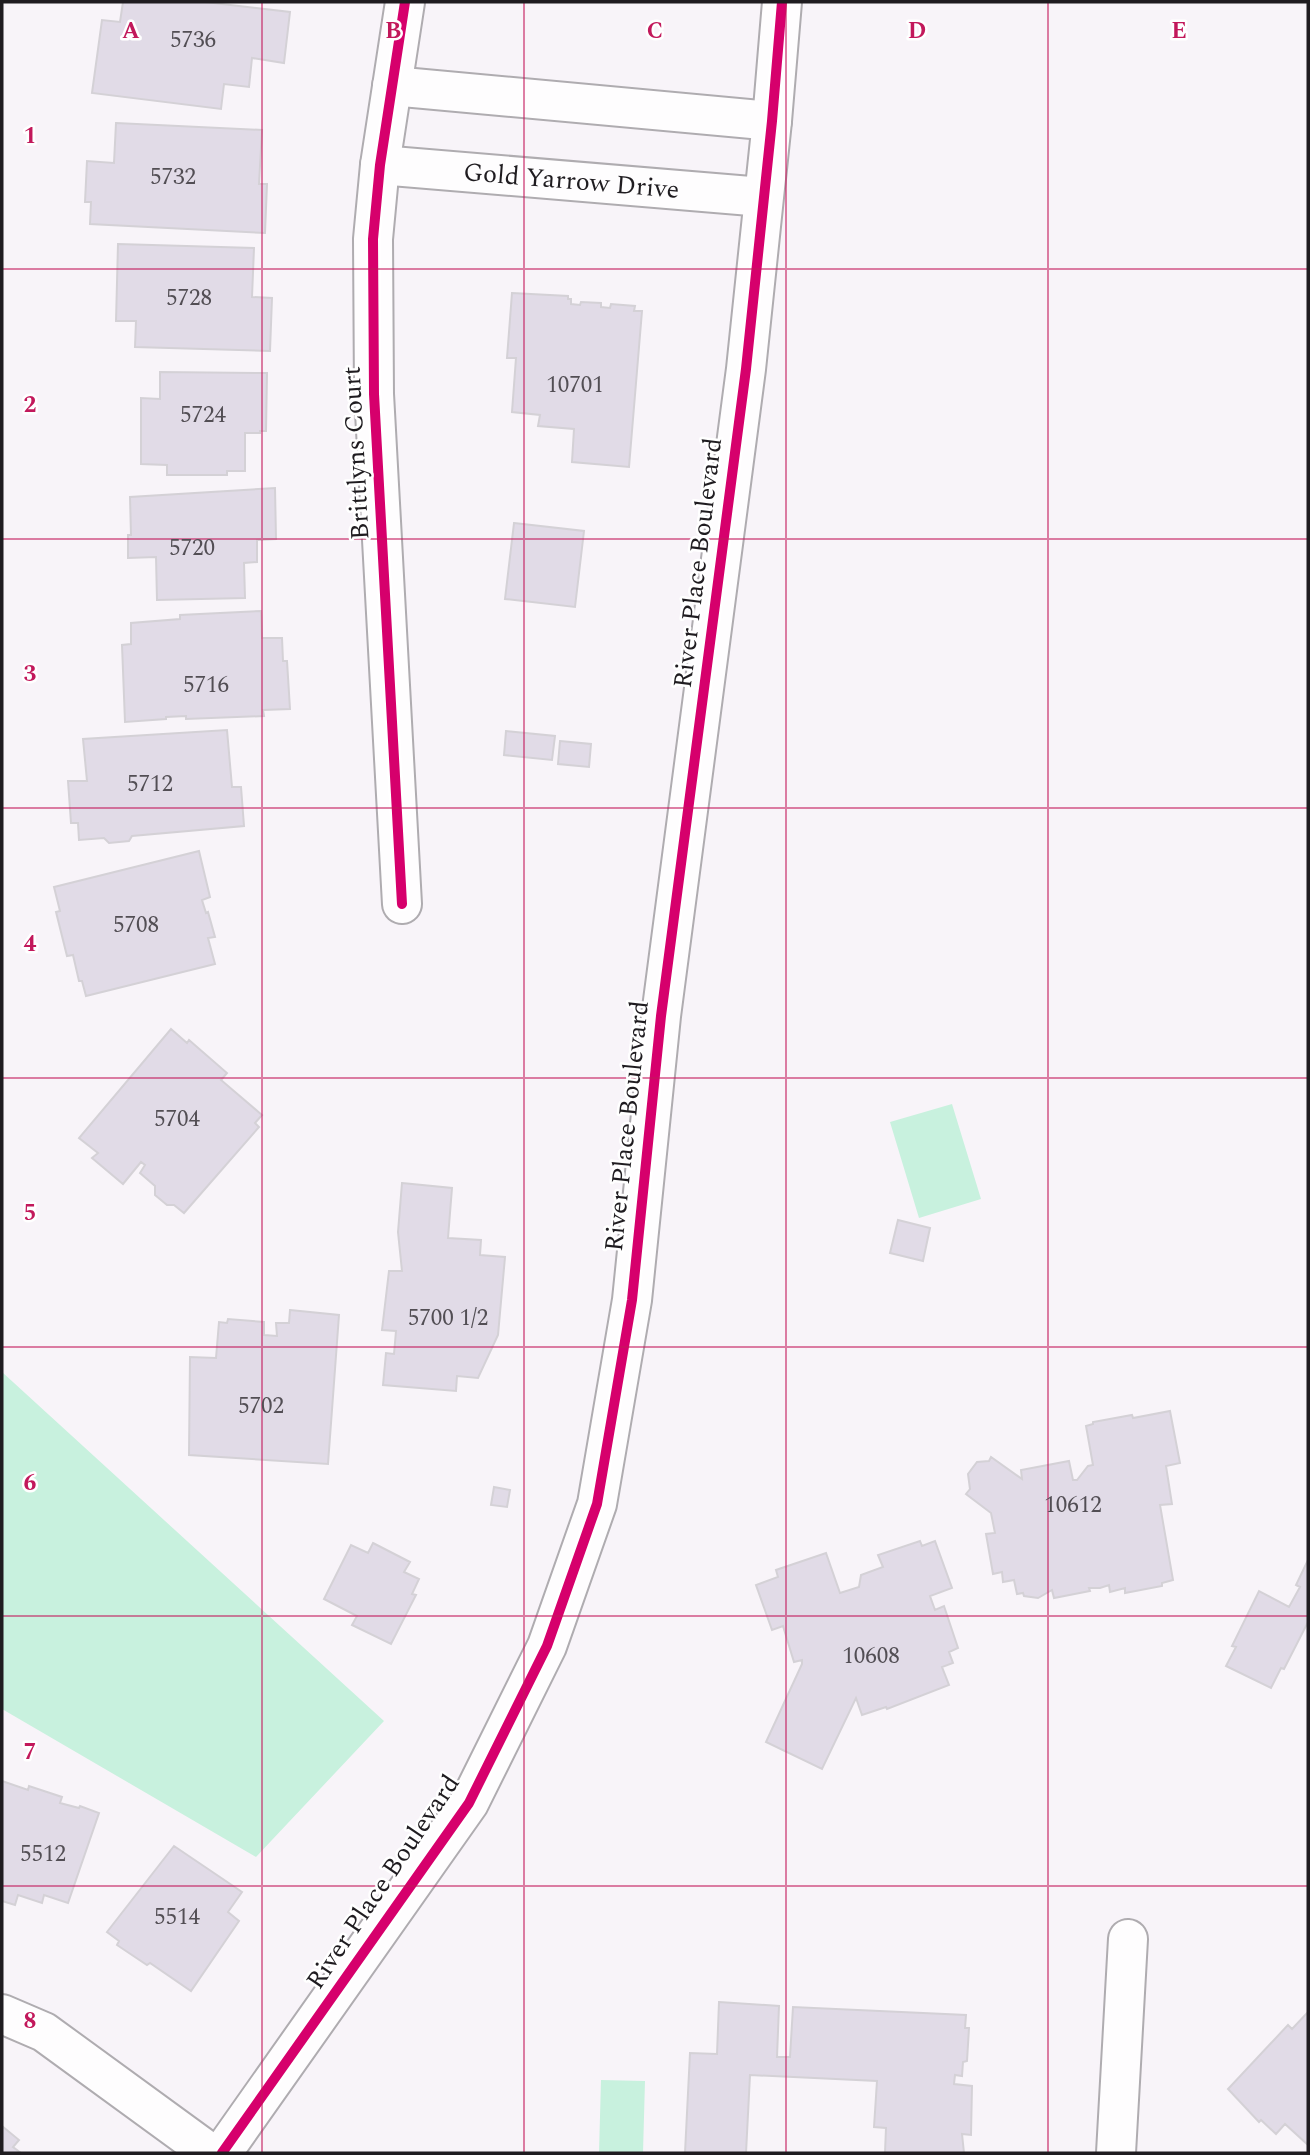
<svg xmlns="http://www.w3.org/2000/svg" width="1310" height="2155" viewBox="0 0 1310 2155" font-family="Spectral,serif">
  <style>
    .green { fill: #c8f1de }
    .building { fill: #e1dbe7; stroke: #d4d1d6; stroke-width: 2 }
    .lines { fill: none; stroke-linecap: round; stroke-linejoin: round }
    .minor-casing { stroke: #afacb0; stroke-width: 42 }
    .minor { stroke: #fefdfe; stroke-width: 38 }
    .cycleway-casing { stroke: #fff; stroke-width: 15 }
    .cycleway { stroke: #d6006c; stroke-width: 10 }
    .grid { fill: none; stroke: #c2185b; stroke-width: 2; stroke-opacity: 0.55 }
    .labels { text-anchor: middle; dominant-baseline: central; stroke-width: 5; stroke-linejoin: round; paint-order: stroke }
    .number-label { font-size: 23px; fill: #524e54 }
    .street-label { font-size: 26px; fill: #1f1c20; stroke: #fff }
    .grid-label { font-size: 23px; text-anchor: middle; font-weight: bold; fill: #c2185b; stroke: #fff; stroke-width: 5; stroke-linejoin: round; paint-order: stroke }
  </style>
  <rect width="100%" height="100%" fill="#f8f4f9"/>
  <path class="green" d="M 952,1104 L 981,1199 L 919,1218 L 890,1122 Z
    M 2,1372 L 384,1721 L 256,1857 L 2,1709 Z
    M 601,2080 L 645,2081 L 643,2153 L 599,2153 Z"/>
  <path class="building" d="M 123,2 L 205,2 L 290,12 L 284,63 L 252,58 L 249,87 L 224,84 L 221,109 L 92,93 L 102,20 L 120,22 Z
    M 116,123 L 262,130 L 259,184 L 267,184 L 265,233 L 90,224 L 91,202 L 85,202 L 87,161 L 114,163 Z
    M 118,244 L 254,248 L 252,297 L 272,298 L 270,351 L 135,347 L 136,321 L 116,321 Z
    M 512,293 L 568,296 L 568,299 L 571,299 L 571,304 L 580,305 L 581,302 L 601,303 L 601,307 L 610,308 L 611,304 L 635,306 L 634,311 L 642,311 L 629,467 L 572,462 L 574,429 L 538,426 L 540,415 L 512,412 L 516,358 L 507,358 Z
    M 160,372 L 267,373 L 266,431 L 260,431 L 260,433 L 245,433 L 245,471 L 227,471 L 227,475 L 167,475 L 167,465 L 141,464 L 141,398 L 160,399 Z
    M 275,488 L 276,539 L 257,540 L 257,562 L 244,563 L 245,598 L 157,600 L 156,557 L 128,558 L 128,535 L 131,535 L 130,497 Z
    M 514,523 L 584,531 L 575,607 L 505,599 Z
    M 261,611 L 262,638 L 282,638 L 283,661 L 287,661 L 290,709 L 263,710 L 264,716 L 186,719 L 186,716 L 166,717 L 166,719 L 125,722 L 122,645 L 131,644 L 131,623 L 180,619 L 180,615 Z
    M 227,730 L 232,787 L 241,787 L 244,826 L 132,836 L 129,841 L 109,843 L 104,838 L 79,840 L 78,823 L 71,823 L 68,781 L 87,781 L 83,739 Z
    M 506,731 L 555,736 L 552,760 L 504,755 Z
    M 560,741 L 591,744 L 589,767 L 558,764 Z
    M 199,851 L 210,897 L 202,900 L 206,913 L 208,912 L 215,937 L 208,938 L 215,964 L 86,996 L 82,981 L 79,981 L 73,955 L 67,956 L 56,912 L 60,911 L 54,887 Z
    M 171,1029 L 187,1043 L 189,1040 L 227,1073 L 221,1080 L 262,1115 L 255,1123 L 259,1127 L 184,1213 L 174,1205 L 167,1205 L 155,1195 L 155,1186 L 140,1173 L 145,1165 L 141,1162 L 123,1184 L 92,1158 L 98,1153 L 79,1138 Z
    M 402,1183 L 452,1188 L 448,1238 L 481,1240 L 480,1255 L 505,1257 L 498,1335 L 478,1378 L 457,1376 L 456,1391 L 383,1385 L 386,1353 L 394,1354 L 396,1331 L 382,1330 L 389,1271 L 402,1271 L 398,1232 Z
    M 898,1220 L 930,1228 L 923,1261 L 890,1253 Z
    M 290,1310 L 339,1315 L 328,1464 L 189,1455 L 190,1357 L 216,1358 L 219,1322 L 227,1323 L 228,1319 L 264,1322 L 264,1335 L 277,1336 L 276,1323 L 289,1323 Z
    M 1170,1411 L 1180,1463 L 1166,1466 L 1172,1504 L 1160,1505 L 1173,1580 L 1162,1583 L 1162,1586 L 1125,1593 L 1125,1588 L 1110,1592 L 1109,1585 L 1100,1588 L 1089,1588 L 1090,1591 L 1054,1598 L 1052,1590 L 1038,1598 L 1024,1596 L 1023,1593 L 1017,1594 L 1014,1580 L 1003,1582 L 1002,1572 L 993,1574 L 986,1534 L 995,1533 L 991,1513 L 966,1494 L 970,1489 L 968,1474 L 977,1462 L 989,1461 L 991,1457 L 1022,1479 L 1021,1470 L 1069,1461 L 1073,1480 L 1077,1480 L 1088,1466 L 1093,1465 L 1086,1426 L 1093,1424 L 1093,1422 L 1132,1415 L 1133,1418 Z
    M 494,1487 L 510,1490 L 507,1507 L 491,1505 Z
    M 920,1541 L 922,1546 L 935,1541 L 952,1588 L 930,1596 L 935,1610 L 944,1606 L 958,1648 L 949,1652 L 953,1663 L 942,1667 L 949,1685 L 887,1709 L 886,1707 L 862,1715 L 856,1698 L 822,1769 L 766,1742 L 802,1664 L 802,1660 L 794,1662 L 783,1626 L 772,1630 L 756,1585 L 778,1577 L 776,1570 L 826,1553 L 840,1593 L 859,1587 L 861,1575 L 883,1567 L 878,1555 Z
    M 373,1543 L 410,1562 L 404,1572 L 419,1579 L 412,1594 L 416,1595 L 391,1644 L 352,1625 L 357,1616 L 324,1599 L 351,1545 L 368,1553 Z
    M 1308,1560 L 1308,1622 L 1284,1669 L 1281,1668 L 1271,1688 L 1226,1666 L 1236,1647 L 1232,1646 L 1259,1591 L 1289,1607 L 1300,1587 L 1296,1585 Z
    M 2,1781 L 28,1790 L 29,1786 L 62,1797 L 60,1803 L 79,1808 L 80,1806 L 99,1813 L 68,1903 L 44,1895 L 42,1903 L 18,1895 L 15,1905 L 2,1901 Z
    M 174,1846 L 242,1892 L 228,1912 L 239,1921 L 191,1991 L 150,1963 L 147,1965 L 117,1945 L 119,1941 L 107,1932 Z
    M 719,2002 L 779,2006 L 777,2057 L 790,2057 L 793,2007 L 966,2015 L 965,2028 L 969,2028 L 967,2061 L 963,2062 L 962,2076 L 955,2075 L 954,2084 L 972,2086 L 971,2135 L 962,2134 L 964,2153 L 885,2153 L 886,2128 L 874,2127 L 877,2081 L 750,2075 L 746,2153 L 685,2153 L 690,2053 L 717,2054 Z
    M 1308,2012 L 1308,2142 L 1307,2144 L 1285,2124 L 1276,2134 L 1261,2120 L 1259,2122 L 1228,2089 L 1288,2025 L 1292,2029 Z
    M 2,2126 L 19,2140 L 13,2147 L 21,2153 L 2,2153 Z"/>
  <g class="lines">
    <defs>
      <g id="minor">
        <path d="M 392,86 L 772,121"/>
        <path id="s1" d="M 380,165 L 763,197"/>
        <path d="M 402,904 L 374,394 L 373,239 L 380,165 L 405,2"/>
        <path d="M 2,2014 L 44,2032 L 210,2153"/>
        <path d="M 222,2153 L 469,1803 L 547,1646 L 597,1504 L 632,1300 L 661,1016 L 746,369 L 772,121 L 782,2"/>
        <path d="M 1116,2153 L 1128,1939"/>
      </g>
    </defs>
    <use href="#minor" class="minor-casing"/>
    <use href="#minor" class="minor"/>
    <defs>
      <path id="cycleway" d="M 402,904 L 374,394 L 373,239 L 380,165 L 405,2
        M 222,2153 L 469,1803 L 547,1646 L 597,1504 L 632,1300 L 661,1016 L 746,369 L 772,121 L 782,2"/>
    </defs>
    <use href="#cycleway" class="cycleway-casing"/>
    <use href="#cycleway" class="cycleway"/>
  </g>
  <path class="grid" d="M 262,2 L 262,2153M 524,2 L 524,2153M 786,2 L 786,2153M 1048,2 L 1048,2153M 2,269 L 1308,269M 2,539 L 1308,539M 2,808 L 1308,808M 2,1078 L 1308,1078M 2,1347 L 1308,1347M 2,1616 L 1308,1616M 2,1886 L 1308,1886"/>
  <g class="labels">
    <g class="number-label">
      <text x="193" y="40">5736</text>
      <text x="173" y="177">5732</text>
      <text x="189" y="298">5728</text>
      <text x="575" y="385">10701</text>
      <text x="203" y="415">5724</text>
      <text x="192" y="548">5720</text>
      <text x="206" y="685">5716</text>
      <text x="150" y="784">5712</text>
      <text x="136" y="925">5708</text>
      <text x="177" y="1119">5704</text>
      <text x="448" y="1318">5700 1/2</text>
      <text x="261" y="1406">5702</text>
      <text x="1073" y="1505">10612</text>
      <text x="871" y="1656">10608</text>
      <text x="43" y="1854">5512</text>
      <text x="177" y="1917">5514</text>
    </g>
    <g class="street-label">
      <text stroke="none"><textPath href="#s1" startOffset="192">Gold Yarrow Drive</textPath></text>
      <text transform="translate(356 453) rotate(-93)">Brittlyns Court</text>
      <text transform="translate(698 563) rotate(-83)">River Place Boulevard</text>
      <text transform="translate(627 1126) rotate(-84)">River Place Boulevard</text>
      <text transform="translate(383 1882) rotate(-56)">River Place Boulevard</text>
    </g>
  </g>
  <g class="grid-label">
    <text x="131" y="38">A</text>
    <text x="393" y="38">B</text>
    <text x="655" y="38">C</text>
    <text x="917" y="38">D</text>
    <text x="1179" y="38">E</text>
    <text x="30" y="143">1</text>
    <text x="30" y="412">2</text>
    <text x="30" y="681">3</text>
    <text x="30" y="951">4</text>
    <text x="30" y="1220">5</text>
    <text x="30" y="1490">6</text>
    <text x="30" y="1759">7</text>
    <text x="30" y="2028">8</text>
  </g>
  <rect width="1310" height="2155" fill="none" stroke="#1f1c20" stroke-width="7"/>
</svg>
